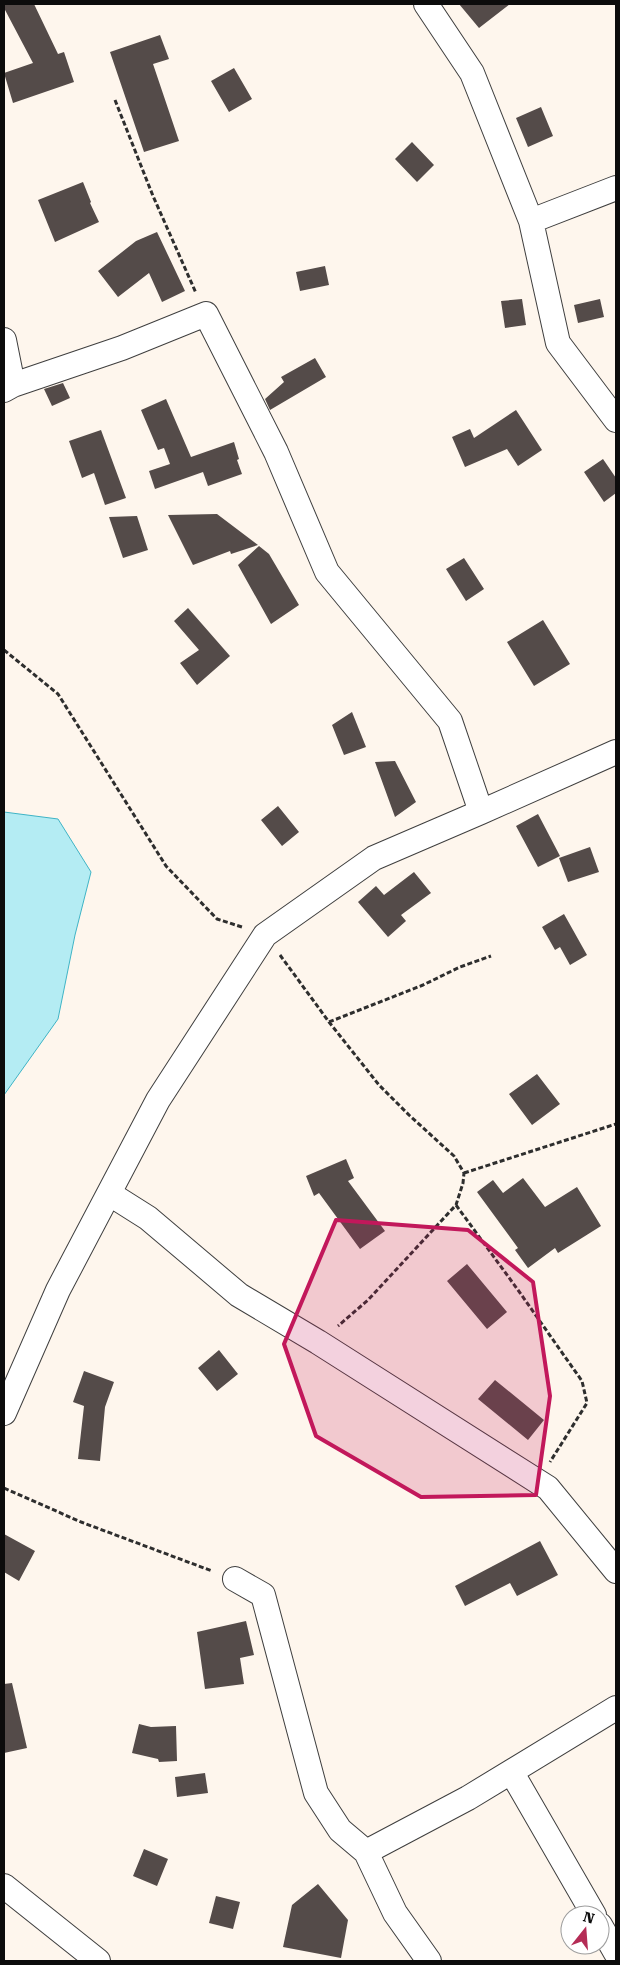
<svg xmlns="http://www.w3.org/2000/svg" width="620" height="1965" viewBox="0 0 620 1965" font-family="'Roboto Serif',serif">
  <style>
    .water { fill: #b4ecf3; stroke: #3fb4c6 }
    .building { fill: #544b49 }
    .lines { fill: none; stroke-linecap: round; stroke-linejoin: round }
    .minor-casing { stroke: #3f3f3f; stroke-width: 26 }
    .path { stroke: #2e2e2e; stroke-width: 3; stroke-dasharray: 5 2.5; stroke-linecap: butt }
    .minor { stroke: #fff; stroke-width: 24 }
    .marked { fill: #c2185b; fill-opacity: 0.2; stroke: #c2185b; stroke-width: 4; stroke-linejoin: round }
  </style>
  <rect width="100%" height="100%" fill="#fef6ed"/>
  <path class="water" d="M 4,812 L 58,819 L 91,872 L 75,935 L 58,1019 L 4,1095 Z"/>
  <path class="building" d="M 4,4 L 34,4 L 58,54 L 64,52 L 74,82 L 13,103 L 4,73 L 33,63 L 4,8 Z
    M 459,4 L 510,4 L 479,28 Z
    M 160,35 L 169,59 L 153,64 L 179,141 L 144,152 L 110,52 Z
    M 234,68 L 252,99 L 229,112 L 211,81 Z
    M 541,107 L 553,136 L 528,147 L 516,118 Z
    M 412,142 L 434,165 L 417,182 L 395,159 Z
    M 83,182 L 91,202 L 90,203 L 99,222 L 55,242 L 38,200 Z
    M 157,232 L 185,291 L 162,302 L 149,273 L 118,297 L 98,271 L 136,241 Z
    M 325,266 L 329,285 L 300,291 L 296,272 Z
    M 522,299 L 526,325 L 505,328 L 501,301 Z
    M 600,299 L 604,317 L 578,323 L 574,305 Z
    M 315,358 L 326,377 L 270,410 L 265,399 L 284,382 L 281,377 Z
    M 63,383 L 70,398 L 52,406 L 44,389 Z
    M 166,399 L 191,457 L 234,442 L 239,459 L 237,460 L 242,474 L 208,486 L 203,472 L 155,489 L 149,471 L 170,464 L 164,448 L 158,450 L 141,410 Z
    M 516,410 L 542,450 L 518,466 L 507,449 L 465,467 L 452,437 L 470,429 L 474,438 Z
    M 101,430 L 126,498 L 105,505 L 94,473 L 82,478 L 69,441 Z
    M 603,459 L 616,478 L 616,493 L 604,502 L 584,472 Z
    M 217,514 L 258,545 L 231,554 L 230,551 L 193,565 L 168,515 Z
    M 137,516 L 148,550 L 123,558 L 109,517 Z
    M 259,546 L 269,554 L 299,605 L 271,624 L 238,565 Z
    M 464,558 L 484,589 L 466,601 L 446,569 Z
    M 188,608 L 230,656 L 197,685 L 180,663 L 199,650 L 174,621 Z
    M 543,620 L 570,664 L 534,686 L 507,642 Z
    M 352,712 L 366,747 L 344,755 L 332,725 Z
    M 395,761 L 416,802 L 395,817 L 375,762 Z
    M 278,806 L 299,832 L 282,846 L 261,820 Z
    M 538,814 L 560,856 L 538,867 L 516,826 Z
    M 590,847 L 599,872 L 568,882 L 559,858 Z
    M 414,872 L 431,893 L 401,915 L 406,921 L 388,937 L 358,902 L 376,886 L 384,895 Z
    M 564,914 L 587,955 L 570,965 L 560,947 L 555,950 L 542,927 Z
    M 537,1074 L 560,1104 L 532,1125 L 509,1094 Z
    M 346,1159 L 354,1178 L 348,1181 L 385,1231 L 360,1249 L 319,1193 L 314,1196 L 306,1176 Z
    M 523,1178 L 545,1207 L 577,1187 L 601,1226 L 558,1253 L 555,1248 L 528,1268 L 515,1250 L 518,1248 L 477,1192 L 493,1180 L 503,1193 Z
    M 467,1264 L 507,1312 L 487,1329 L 447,1281 Z
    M 219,1350 L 238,1374 L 217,1391 L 198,1368 Z
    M 84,1371 L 114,1382 L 105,1407 L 100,1461 L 78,1459 L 84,1406 L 73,1402 Z
    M 495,1380 L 544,1420 L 528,1440 L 478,1399 Z
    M 4,1534 L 35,1551 L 19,1581 L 4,1572 Z
    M 540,1541 L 558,1575 L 517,1596 L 510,1583 L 465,1606 L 455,1586 Z
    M 246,1621 L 254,1655 L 240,1658 L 244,1684 L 205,1689 L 197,1632 Z
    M 12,1683 L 27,1748 L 4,1753 L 4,1684 Z
    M 139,1724 L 151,1727 L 176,1726 L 177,1761 L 159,1762 L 158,1759 L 132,1753 Z
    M 205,1773 L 208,1793 L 177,1797 L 175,1777 Z
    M 144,1849 L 168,1859 L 157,1886 L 133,1876 Z
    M 318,1884 L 348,1920 L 341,1958 L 283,1947 L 292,1905 Z
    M 216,1896 L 240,1902 L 233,1929 L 209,1923 Z"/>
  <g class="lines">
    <defs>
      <path id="minor" d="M 426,4 L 472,73 L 531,221 L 558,343 L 616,420
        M 531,221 L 616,188
        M 4,340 L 13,385
        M 4,390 L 13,385 L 122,348 L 206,314 L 276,452 L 327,572 L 450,721 L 481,812
        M 110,1194 L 148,1218 L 239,1295 L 318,1342 L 548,1488 L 616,1571
        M 4,1413 L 58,1290 L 158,1100 L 265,935 L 374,858 L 481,812 L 616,752
        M 235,1579 L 263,1595 L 316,1793 L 340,1830 L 366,1852 L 395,1913 L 429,1961
        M 512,1773 L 594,1915
        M 366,1852 L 468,1798 L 616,1708
        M 4,1886 L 98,1961
        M 600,1925 L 616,1953"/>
    </defs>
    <use href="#minor" class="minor-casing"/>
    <path class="path" d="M 115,100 L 153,196 L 196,293
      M 4,650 L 58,694 L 166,866 L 217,919 L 242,927
      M 280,955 L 329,1022 L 379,1085 L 409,1115 L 454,1156 L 464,1173 L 463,1183 L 456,1205 L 368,1300 L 338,1326
      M 329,1022 L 423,985 L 460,967 L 491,956
      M 464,1173 L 616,1124
      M 456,1205 L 518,1290 L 582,1381 L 587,1403 L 550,1462
      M 4,1488 L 81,1522 L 212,1571"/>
    <use href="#minor" class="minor"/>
  </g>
  <path class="marked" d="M 336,1220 L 468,1230 L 533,1282 L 550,1396 L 536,1495 L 421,1497 L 316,1436 L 284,1344 Z"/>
  <rect width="620" height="1965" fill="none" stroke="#0c0c0c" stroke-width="10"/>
  <g transform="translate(585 1930) rotate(17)"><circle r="24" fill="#ffffff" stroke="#9e9e9e"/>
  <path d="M0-4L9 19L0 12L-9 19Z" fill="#b52c56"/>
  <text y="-8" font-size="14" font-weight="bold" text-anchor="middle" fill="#0c0c0c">N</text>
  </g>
</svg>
